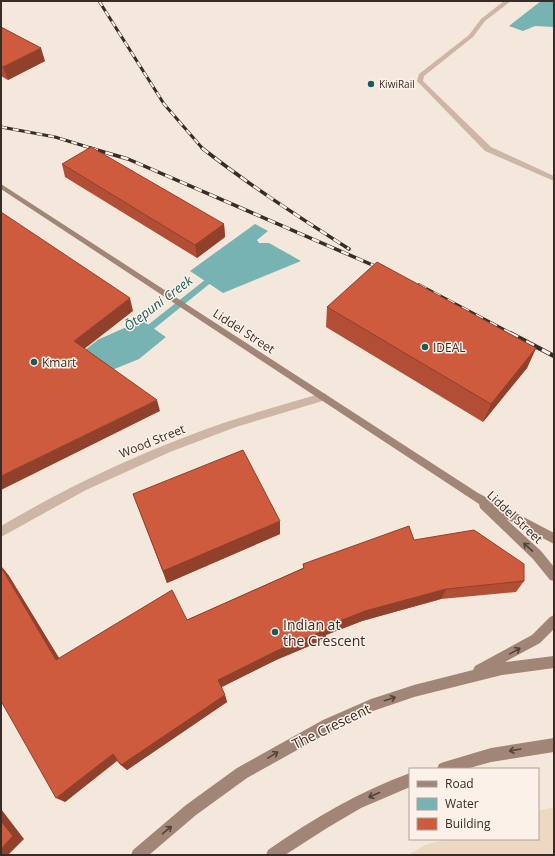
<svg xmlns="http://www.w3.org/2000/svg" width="555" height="856" viewBox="0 0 555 856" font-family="'Open Sans',sans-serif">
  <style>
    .plaza { fill: #edd8c1 }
    .water { fill: #78b3b3 }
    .pier { fill: #f4e7db }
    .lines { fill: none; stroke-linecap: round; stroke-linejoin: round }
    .stream { fill: #78b3b3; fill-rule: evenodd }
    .lane { fill: #cdb6a6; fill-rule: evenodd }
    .street { fill: #cdb6a6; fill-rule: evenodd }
    .secondary { fill: #a18577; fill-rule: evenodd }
    .rail-far2-casing { stroke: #392c27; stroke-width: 3 }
    .rail-far1-casing { stroke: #392c27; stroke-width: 3.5 }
    .rail-casing { stroke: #392c27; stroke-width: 4.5 }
    .rail-far2 { stroke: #fbf1e8; stroke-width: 2; stroke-dasharray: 6; stroke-linecap: butt }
    .rail-far1 { stroke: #fbf1e8; stroke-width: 2.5; stroke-dasharray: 8; stroke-linecap: butt }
    .rail { stroke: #fbf1e8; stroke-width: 3; stroke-dasharray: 9; stroke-linecap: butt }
    .wall { fill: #b24e35 }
    .shaded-wall { fill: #91402b }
    .building { fill: #cf5b3e; stroke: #91402b }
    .oneway { stroke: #53423b }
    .poi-dot { fill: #195c5e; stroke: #fbf1e8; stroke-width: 1.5 }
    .labels { text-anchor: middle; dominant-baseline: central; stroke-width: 3; stroke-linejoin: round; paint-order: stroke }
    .far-poi-label { font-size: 10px; fill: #392c27; stroke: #fbf1e8; text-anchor: start }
    .street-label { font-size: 12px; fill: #392c27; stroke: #fbf1e8 }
    .poi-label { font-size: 12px; fill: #392c27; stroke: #fbf1e8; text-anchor: start }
    .water-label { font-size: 13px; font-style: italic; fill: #195c5e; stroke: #fbf1e8 }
    .near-poi-label { font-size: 14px; fill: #392c27; stroke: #fbf1e8; text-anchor: start }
    .near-street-label { font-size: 14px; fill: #392c27; stroke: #fbf1e8 }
  </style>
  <rect width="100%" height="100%" fill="#f4e7db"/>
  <path class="plaza" d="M 554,807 L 554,855 L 408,855 L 425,845 L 447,839 L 538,839 L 538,811 Z"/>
  <path class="water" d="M 541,1 L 554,1 L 554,27 L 535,26 L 523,31 L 509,26 Z
    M 255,224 L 268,231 L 257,240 L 259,243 L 269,243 L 301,261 L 223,293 L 190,271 Z
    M 142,320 L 166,337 L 139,359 L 1,415 L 99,339 Z"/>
  <path class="pier" d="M 142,318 L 168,336 L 166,337 L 142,320 L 99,339 L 107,333 Z"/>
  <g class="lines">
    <path class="stream" d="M 215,272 L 219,275 L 218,277 L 145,336 L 139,336 L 138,334 L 139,332 Z"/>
    <path class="lane" d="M 504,1 L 511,1 L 485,21 L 473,37 L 424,76 L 423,81 L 491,147 L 554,176 L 554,181 L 485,151 L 417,81 L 419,74 L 469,35 L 481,19 Z"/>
    <path class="street" d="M 323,393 L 326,394 L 328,397 L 326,400 L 236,427 L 170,452 L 86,490 L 1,537 L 1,526 C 62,490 126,459 193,434 C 235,418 279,406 323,393 Z"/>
    <path class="secondary" d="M 1,184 L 478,493 L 554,533 L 554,544 L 506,519 L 541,551 L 554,567 L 554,581 L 550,580 L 533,559 L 480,508 L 479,504 L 1,189 Z
      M 554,615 L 554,629 L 540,643 L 505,662 L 554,656 L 554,668 L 502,675 L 414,697 L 373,711 L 333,730 L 247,778 L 196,815 L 149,855 L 131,855 L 133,850 L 186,805 L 237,768 L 323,720 L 371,699 L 414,685 L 473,670 L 475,666 L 532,635 L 550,617 Z
      M 554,738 L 554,752 L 491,762 L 466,769 L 437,769 L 439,764 L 444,762 L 491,748 Z
      M 410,773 L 410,787 L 361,808 L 327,828 L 285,855 L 266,855 L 268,850 C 313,819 358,792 410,773 Z"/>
    <defs>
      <path id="rail-far2" d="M 99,1 L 164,104 L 203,149
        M 1,127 L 55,137 L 94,149"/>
      <path id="rail-far1" d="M 90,148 L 128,159 L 384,270
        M 202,148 C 249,185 299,217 349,249
        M 419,285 L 512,334"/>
      <path id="rail" d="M 510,333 L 554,356"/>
    </defs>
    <use href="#rail-far2" class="rail-far2-casing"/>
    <use href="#rail-far1" class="rail-far1-casing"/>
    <use href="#rail" class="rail-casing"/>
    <use href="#rail-far2" class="rail-far2"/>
    <use href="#rail-far1" class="rail-far1"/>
    <use href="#rail" class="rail"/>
  </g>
  <path class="wall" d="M 1,27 L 45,61 L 8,80 L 1,76 Z
    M 62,164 L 224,224 L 225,237 L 197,258 L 65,177 Z
    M 327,307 L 536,348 L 527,368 L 483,422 L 326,327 Z
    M 133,494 L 280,534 L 167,583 Z
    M 414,540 L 524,581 L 516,592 L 441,599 L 362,621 L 326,635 L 326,639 L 276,660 L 221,687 L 225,695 L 227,702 L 127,770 L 121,765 L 117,761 L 65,802 L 1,566 L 9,576 L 59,658 L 187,620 L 303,568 L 303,564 Z"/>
  <path class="shaded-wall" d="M 41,48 L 45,61 L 8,80 L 3,67 Z
    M 224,224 L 225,237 L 197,258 L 195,245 Z
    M 130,298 L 133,311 L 79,353 L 74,341 Z
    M 536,348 L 527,368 L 483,422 L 491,404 Z
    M 157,400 L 160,411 L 1,490 L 1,476 Z
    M 280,521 L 280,534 L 167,583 L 163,571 Z
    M 1,566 L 9,576 L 65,668 L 56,660 Z
    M 446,589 L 441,599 L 362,621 L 326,635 L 326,639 L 276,660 L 220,688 L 218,680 L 327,626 L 365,611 Z
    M 225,695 L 227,702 L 127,770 L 121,765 Z
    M 113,754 L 119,759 L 65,802 L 56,798 Z
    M 1,809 L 24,839 L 8,855 L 1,855 Z"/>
  <path class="building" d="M 1,27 L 41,48 L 3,67 L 1,66 Z
    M 91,147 L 224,224 L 195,245 L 62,164 Z
    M 1,212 L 130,298 L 74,341 L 157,400 L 1,476 Z
    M 377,262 L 536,348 L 491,404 L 327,307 Z
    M 243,450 L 280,521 L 163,571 L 133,494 Z
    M 409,526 L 414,540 L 474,530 L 524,564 L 524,581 L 446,589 L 365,611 L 327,626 L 328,629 L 276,651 L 218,680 L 225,695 L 121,765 L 113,754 L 56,798 L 1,701 L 1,567 L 56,660 L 172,590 L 187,620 L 304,568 L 303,564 Z
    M 1,821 L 13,836 L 1,849 Z"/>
  <defs><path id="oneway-shaft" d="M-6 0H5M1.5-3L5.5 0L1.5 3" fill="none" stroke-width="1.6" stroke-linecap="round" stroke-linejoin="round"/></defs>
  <g class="oneway">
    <use href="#oneway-shaft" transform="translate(528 547) rotate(-137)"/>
    <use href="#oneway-shaft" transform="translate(515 651) rotate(-29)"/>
    <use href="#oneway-shaft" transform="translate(390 699) rotate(-18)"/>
    <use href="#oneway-shaft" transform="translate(515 750) rotate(170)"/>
    <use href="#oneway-shaft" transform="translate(273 755) rotate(-31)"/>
    <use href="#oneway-shaft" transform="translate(374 795) rotate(156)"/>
    <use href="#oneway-shaft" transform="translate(167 830) rotate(-40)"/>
  </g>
  <g class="poi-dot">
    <circle cx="371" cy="84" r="4"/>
    <circle cx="425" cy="347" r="4"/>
    <circle cx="34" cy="362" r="4"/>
    <circle cx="275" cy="632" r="4"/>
  </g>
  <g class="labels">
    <g class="far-poi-label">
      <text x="379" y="84">KiwiRail</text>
    </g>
    <g class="street-label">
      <text transform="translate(244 331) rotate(33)">Liddel Street</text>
      <text transform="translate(152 441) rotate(-22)">Wood Street</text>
      <text transform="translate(515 517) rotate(43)">Liddel Street</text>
    </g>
    <g class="poi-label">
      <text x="433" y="347">IDEAL</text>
      <text x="42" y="362">Kmart</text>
    </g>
    <g class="water-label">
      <text transform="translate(158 303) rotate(-37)">Ōtepuni Creek</text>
    </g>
    <g class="near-poi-label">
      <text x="283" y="624">Indian at<tspan x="283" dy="16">the Crescent</tspan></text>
    </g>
    <g class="near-street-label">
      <text transform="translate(331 726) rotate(-26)">The Crescent</text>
    </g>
  </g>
  <rect width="555" height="856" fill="none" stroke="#392c27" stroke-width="4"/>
  <rect x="409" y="768" width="130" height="72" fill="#fbf1e8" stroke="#ada29b"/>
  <rect x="417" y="781" width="20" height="6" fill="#a18577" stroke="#ada29b"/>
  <text x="445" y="788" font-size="12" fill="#392c27">Road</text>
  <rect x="417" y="798" width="20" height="12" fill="#78b3b3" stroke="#ada29b"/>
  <text x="445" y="808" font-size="12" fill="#392c27">Water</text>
  <rect x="417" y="818" width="20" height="12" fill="#cf5b3e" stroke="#ada29b"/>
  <text x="445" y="828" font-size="12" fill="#392c27">Building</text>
</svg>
